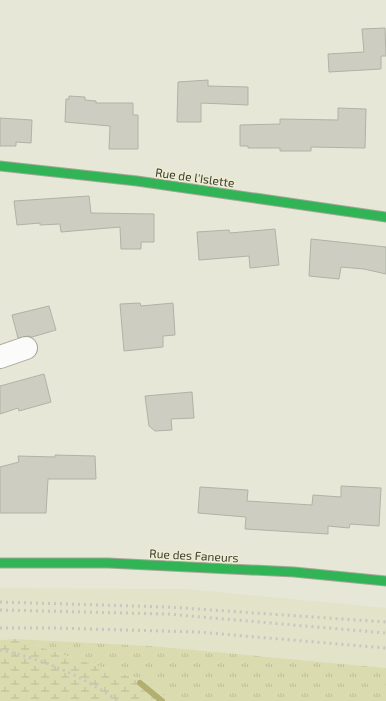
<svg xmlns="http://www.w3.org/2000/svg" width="386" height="701" viewBox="0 0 386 701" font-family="'Exo 2',sans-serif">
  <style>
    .built { fill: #e2e3c9 }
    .grass { fill: url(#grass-tufts) }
    .wetland { fill: url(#wetland-marsh) }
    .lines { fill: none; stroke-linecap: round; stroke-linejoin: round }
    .stream { stroke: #b2b070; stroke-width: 6 }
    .building { fill: #cdcdc1; stroke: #b1b2a6 }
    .street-casing { stroke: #a5a699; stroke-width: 24 }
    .fast-casing { stroke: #a5a699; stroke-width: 11 }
    .street { stroke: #fbfbf9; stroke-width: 22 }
    .fast { stroke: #30b455; stroke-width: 9 }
    .rail { stroke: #c6c6c2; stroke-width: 3; stroke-dasharray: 2 4; stroke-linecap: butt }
    .labels { text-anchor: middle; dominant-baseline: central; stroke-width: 3; stroke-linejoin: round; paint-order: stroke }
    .street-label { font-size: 12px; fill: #3b3b31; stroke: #ecedd1 }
  </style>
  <defs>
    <pattern id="grass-tufts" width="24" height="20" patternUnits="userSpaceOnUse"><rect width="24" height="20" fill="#dbdbb0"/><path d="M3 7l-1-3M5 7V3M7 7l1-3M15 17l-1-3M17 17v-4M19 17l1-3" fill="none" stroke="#bdbd98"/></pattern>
    <pattern id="wetland-marsh" width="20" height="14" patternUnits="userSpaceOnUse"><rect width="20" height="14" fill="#dbdbb0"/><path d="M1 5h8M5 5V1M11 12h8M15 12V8" fill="none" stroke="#bdbd98"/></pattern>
  </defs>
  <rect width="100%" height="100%" fill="#e6e7d7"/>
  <path class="built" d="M 0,588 L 186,589 L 386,608 L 386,668 L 151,646 L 15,639 L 0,640 Z"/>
  <path class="grass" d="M 15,639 L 151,646 L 386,668 L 386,701 L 170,701 L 150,683 Z"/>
  <path class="wetland" d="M 15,639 L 150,683 L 170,701 L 0,701 L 0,640 Z"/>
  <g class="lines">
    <path class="stream" d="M 140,683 L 162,701"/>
  </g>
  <path class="building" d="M 385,28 L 386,56 L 381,56 L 381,69 L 329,72 L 328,54 L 364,52 L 362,29 Z
    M 208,80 L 208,86 L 248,87 L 248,105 L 201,103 L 201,122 L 177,122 L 178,82 Z
    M 69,96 L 85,97 L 85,100 L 96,101 L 96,103 L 133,103 L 133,115 L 138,115 L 138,149 L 109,149 L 110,126 L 65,122 L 66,99 L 69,99 Z
    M 338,108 L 366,109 L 365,148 L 311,147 L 311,151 L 280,151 L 280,148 L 248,148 L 248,146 L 240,146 L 240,125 L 280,124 L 280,119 L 338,120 Z
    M 0,118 L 32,120 L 31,143 L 16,142 L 16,146 L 0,146 Z
    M 89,196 L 91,213 L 154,214 L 154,242 L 141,242 L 141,249 L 121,249 L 120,227 L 61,232 L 60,224 L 40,225 L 40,223 L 17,225 L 14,201 Z
    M 275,229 L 279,265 L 250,268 L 249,256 L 199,260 L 197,232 L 229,230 L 230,233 Z
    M 311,239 L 386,247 L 386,274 L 364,269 L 341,267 L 339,279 L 309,276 Z
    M 140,303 L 141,306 L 173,303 L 175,335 L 163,336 L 163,347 L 124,351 L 120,304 Z
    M 49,306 L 56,330 L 32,337 L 28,336 L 18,338 L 12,315 Z
    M 44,374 L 51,402 L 19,411 L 18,408 L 0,414 L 0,386 Z
    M 192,392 L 194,418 L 171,419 L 172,430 L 155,431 L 149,426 L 145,396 Z
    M 55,455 L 95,456 L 96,479 L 48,479 L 46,513 L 0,513 L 0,467 L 19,462 L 18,456 L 55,457 Z
    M 341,486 L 381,488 L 379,526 L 350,524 L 349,528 L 328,526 L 328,534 L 245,529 L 246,517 L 198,513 L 200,487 L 248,490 L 247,501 L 312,505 L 313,495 L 341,497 Z"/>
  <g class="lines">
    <defs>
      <path id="street" d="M 0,357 L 26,348"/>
      <path id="fast" d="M 0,166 L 137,181 L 386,217
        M 0,563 L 108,563 L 294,572 L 386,581"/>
    </defs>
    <use href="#street" class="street-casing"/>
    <use href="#fast" class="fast-casing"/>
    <use href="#street" class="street"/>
    <use href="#fast" class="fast"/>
    <path class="rail" d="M 0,602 L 168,607 L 386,622
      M 0,610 L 167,614 L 386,633
      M 0,628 L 54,628 L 197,632 L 386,648
      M 0,650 C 43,659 83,676 118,701"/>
  </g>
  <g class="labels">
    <g class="street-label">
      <text transform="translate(195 177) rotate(8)">Rue de l'Islette</text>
      <text transform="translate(194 555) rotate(3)">Rue des Faneurs</text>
    </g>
  </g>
</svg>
